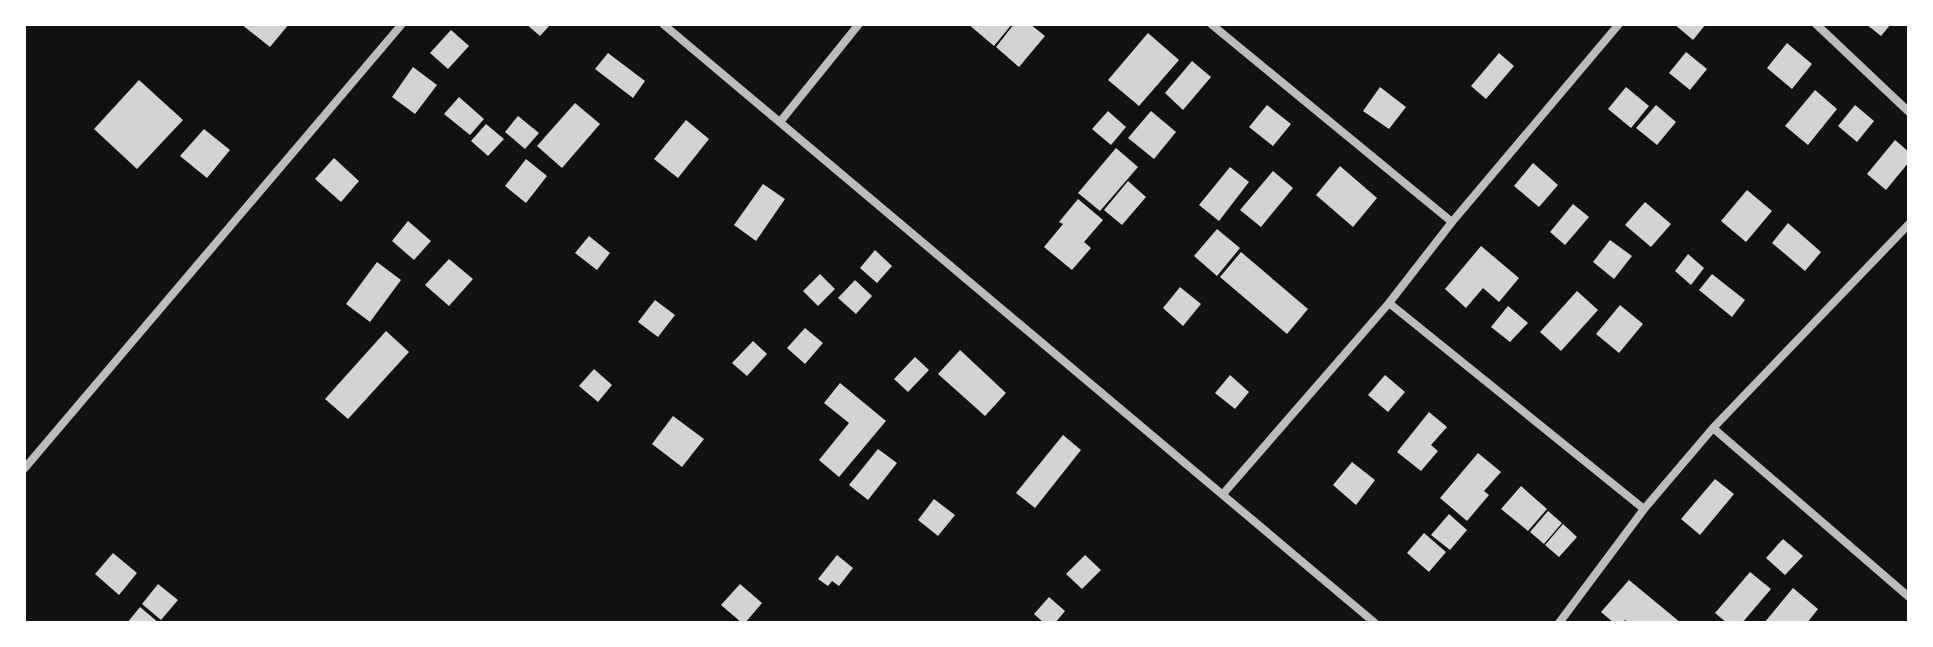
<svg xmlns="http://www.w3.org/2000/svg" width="1933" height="647" viewBox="0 0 1933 647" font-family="Ubuntu,sans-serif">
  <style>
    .building { fill: #d3d3d3 }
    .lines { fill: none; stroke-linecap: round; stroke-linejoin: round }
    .minor { stroke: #bcbcbc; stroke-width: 8 }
  </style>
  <rect width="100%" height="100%" fill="#111"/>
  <path class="building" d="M 241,24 L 289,24 L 270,47 Z
    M 526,24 L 551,24 L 540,36 Z
    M 968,24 L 1012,24 L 994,46 Z
    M 1014,24 L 1030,24 L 1045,36 L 1019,67 L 996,47 Z
    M 1674,24 L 1706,24 L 1693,40 Z
    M 1866,24 L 1891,24 L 1881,36 Z
    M 451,30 L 469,46 L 448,69 L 430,53 Z
    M 1148,33 L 1179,60 L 1139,106 L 1108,80 Z
    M 1787,43 L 1812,64 L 1792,89 L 1767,68 Z
    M 1686,52 L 1707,69 L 1690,90 L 1669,73 Z
    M 608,53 L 645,81 L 633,98 L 595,69 Z
    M 1499,53 L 1514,66 L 1486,99 L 1471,86 Z
    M 1192,61 L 1211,77 L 1183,110 L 1165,93 Z
    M 413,67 L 437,85 L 415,114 L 392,97 Z
    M 139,80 L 183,120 L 137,169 L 94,129 Z
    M 1380,87 L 1406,107 L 1389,129 L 1363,111 Z
    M 1626,87 L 1649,106 L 1631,128 L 1608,109 Z
    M 1815,90 L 1837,109 L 1808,145 L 1785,126 Z
    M 459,97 L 484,119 L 470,135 L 444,114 Z
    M 575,103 L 600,124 L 562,168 L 537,146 Z
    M 1267,105 L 1291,124 L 1273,146 L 1249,127 Z
    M 1656,105 L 1676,122 L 1657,145 L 1636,128 Z
    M 1855,105 L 1874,121 L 1857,142 L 1838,126 Z
    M 1108,111 L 1126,127 L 1111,145 L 1092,129 Z
    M 1151,111 L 1176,132 L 1154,159 L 1128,138 Z
    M 518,116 L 539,133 L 525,149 L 505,132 Z
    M 686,120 L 709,139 L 678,178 L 654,159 Z
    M 486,124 L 504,139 L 488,156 L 471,141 Z
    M 204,129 L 230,150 L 207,178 L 180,156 Z
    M 1895,140 L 1909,152 L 1909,162 L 1886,190 L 1867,174 Z
    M 1116,148 L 1138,167 L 1100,211 L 1078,193 Z
    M 334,158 L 359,181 L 341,202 L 315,179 Z
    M 526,159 L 547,176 L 526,203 L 505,186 Z
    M 1533,163 L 1558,185 L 1539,207 L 1514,186 Z
    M 1340,166 L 1377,198 L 1353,227 L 1316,195 Z
    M 1230,167 L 1249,182 L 1219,221 L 1199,205 Z
    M 1273,171 L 1293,188 L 1261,227 L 1240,210 Z
    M 1128,181 L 1146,197 L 1122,225 L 1104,210 Z
    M 763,184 L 785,199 L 756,241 L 734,225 Z
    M 1747,190 L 1772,211 L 1746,242 L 1721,221 Z
    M 1078,199 L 1103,220 L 1084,242 L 1091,248 L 1072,270 L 1044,247 L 1063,224 L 1059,222 Z
    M 1645,202 L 1671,224 L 1651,247 L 1625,225 Z
    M 1573,204 L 1589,217 L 1565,245 L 1550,232 Z
    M 408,221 L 431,241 L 414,260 L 392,241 Z
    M 1788,223 L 1821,252 L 1805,271 L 1772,243 Z
    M 1217,229 L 1240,248 L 1217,276 L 1194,256 Z
    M 589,236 L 610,253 L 597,270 L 575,253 Z
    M 1610,240 L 1632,256 L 1614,279 L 1593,262 Z
    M 1481,246 L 1519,278 L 1499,302 L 1483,288 L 1466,308 L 1445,289 Z
    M 875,250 L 892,266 L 877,283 L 860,268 Z
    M 1241,252 L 1308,309 L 1287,334 L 1220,277 Z
    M 1688,254 L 1704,268 L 1691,285 L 1675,271 Z
    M 449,259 L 473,279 L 449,306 L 425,285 Z
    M 377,262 L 401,280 L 370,322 L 346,304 Z
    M 820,274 L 835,289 L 818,306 L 803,291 Z
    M 1712,274 L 1745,300 L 1732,317 L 1699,290 Z
    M 855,280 L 872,296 L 856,314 L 838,298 Z
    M 1180,287 L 1201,304 L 1183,326 L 1163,308 Z
    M 1577,291 L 1598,310 L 1561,351 L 1540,332 Z
    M 655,300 L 675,315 L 658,337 L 638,322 Z
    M 1620,305 L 1643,324 L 1619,353 L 1596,334 Z
    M 1508,306 L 1528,323 L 1510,342 L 1491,327 Z
    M 805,328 L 823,343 L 805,364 L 787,348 Z
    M 386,331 L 409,352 L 348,419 L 325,399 Z
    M 753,341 L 767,354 L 747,376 L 732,363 Z
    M 960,350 L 1006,393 L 985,416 L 938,374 Z
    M 915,357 L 929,370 L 908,392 L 894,379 Z
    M 594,369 L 612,385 L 598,402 L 579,386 Z
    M 1230,375 L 1249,392 L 1235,409 L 1215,393 Z
    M 1385,375 L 1405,392 L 1388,412 L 1368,395 Z
    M 840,383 L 886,421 L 839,477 L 819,460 L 849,423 L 824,403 Z
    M 1429,412 L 1447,427 L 1431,445 L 1438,451 L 1421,471 L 1397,452 Z
    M 673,416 L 704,439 L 682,467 L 652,444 Z
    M 1063,435 L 1081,450 L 1035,508 L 1016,493 Z
    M 878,449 L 897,463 L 868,500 L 849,485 Z
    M 1478,453 L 1501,472 L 1484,491 L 1489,495 L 1467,521 L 1440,498 Z
    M 1352,462 L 1375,480 L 1356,505 L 1333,485 Z
    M 1715,479 L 1734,494 L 1700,535 L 1681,519 Z
    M 1521,486 L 1547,509 L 1528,531 L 1501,509 Z
    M 934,499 L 955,515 L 938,536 L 918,520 Z
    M 1548,511 L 1562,523 L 1544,544 L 1530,532 Z
    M 1449,514 L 1467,530 L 1450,550 L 1431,535 Z
    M 1563,524 L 1577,537 L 1559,557 L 1545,545 Z
    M 1424,533 L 1446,552 L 1429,572 L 1407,553 Z
    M 1783,539 L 1803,556 L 1785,575 L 1766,558 Z
    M 113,553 L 137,573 L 119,595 L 95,574 Z
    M 837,555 L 853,568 L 839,586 L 832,581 L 828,586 L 818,579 Z
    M 1085,555 L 1101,570 L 1082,589 L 1066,574 Z
    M 1750,572 L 1771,589 L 1742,623 L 1727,623 L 1715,613 Z
    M 1629,580 L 1681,623 L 1629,623 L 1625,620 L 1622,623 L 1614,623 L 1601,612 Z
    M 158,584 L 178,600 L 161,620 L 142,604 Z
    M 740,584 L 762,603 L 745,623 L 742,623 L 721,605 Z
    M 1793,588 L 1818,609 L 1807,623 L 1764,623 Z
    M 1049,597 L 1065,611 L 1055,623 L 1044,623 L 1034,614 Z
    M 140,607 L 159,623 L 127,623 Z"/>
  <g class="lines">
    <path class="minor" d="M 663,24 L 1375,623
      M 1211,24 L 1452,222
      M 1816,24 L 1909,112
      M 780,122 L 859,24
      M 1389,303 L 1644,509
      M 1713,428 L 1909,597
      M 24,469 L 402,24
      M 1223,494 L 1389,303 L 1452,222 L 1619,24
      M 1559,623 L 1644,509 L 1713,428 L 1909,224"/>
  </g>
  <rect width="1933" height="647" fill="none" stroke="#ffffff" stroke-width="52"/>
</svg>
